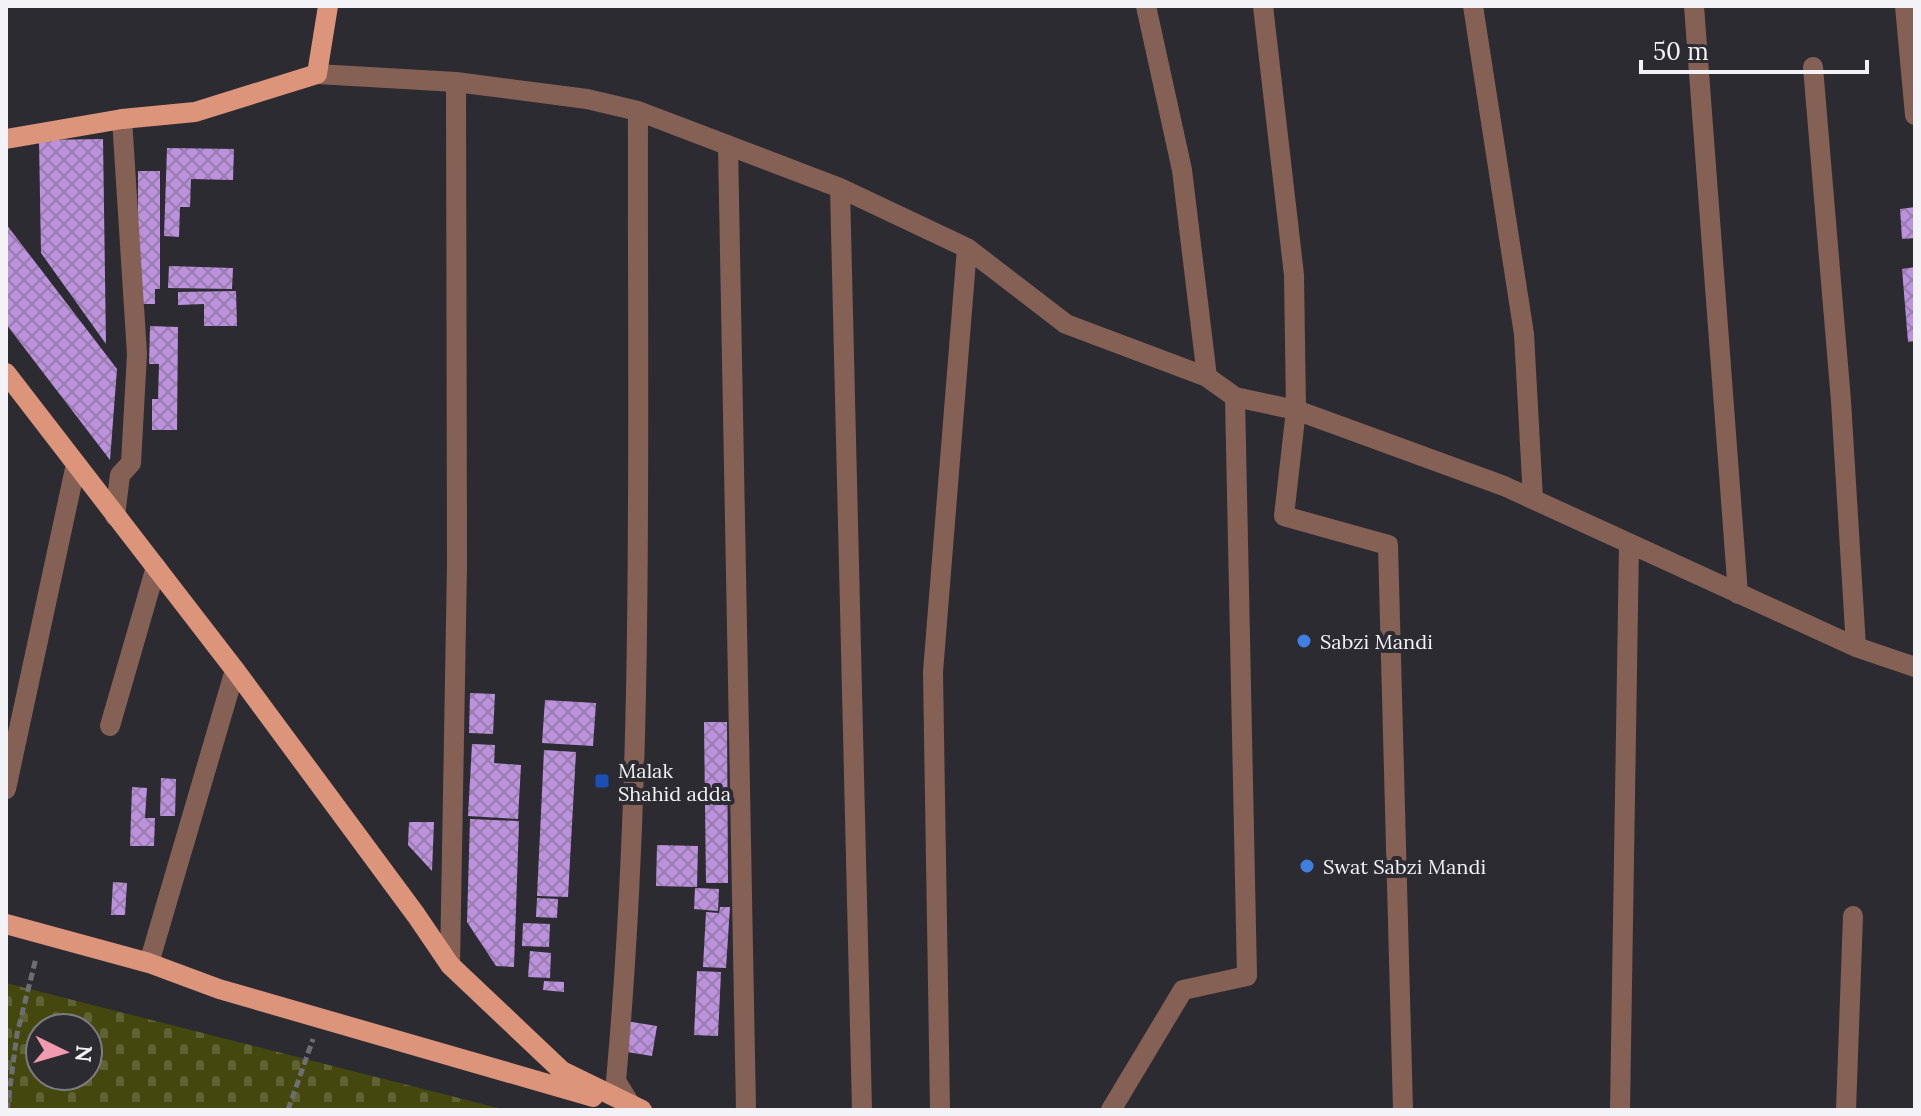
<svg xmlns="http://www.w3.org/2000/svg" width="1921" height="1116" viewBox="0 0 1921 1116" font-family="Lora,serif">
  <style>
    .cemetery { fill: url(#cemetery-stones); fill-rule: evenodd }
    .building { fill: url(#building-cross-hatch) }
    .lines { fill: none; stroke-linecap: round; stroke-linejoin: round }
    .path { stroke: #6e6d73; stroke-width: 5; stroke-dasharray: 8 4; stroke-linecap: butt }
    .minor { stroke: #856155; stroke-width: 20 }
    .major { stroke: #dc947b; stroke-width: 20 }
    .shop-dot { fill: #3f7fe0; stroke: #2d2b32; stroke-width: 3 }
    .transit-dot { fill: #1a4fb4; stroke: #2d2b32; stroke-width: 3 }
    .labels { text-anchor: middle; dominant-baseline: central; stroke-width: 8; stroke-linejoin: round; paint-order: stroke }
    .poi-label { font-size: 20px; fill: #f3f2f6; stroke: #2d2b32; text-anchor: start }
  </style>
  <defs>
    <pattern id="cemetery-stones" width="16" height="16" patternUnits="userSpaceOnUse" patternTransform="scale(2)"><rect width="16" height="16" fill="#44470e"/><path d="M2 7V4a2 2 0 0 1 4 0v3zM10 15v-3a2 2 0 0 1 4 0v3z" fill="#5f6232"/></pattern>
    <pattern id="building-cross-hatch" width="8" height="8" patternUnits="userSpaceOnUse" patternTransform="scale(2)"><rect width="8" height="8" fill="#ba91da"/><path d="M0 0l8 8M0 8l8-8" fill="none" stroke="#987baf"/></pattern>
  </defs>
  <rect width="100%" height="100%" fill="#2d2b32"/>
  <path class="cemetery" d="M 6,983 L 506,1110 L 6,1110 ZM 40,1028 L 88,1028 L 88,1076 L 40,1076 Z"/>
  <path class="building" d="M 103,139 L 106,344 L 41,253 L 39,140 Z
    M 167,148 L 234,149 L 233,180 L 191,179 L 190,207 L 180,207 L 179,237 L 164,236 Z
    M 138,171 L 160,171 L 160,289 L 155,289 L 155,304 L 138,304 Z
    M 1915,207 L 1915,238 L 1902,239 L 1900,209 Z
    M 6,224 L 117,369 L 110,460 L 6,324 Z
    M 169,266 L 233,268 L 232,289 L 168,288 Z
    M 1915,267 L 1915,341 L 1908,342 L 1902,269 Z
    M 236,291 L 237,326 L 204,326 L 204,304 L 178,305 L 178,292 Z
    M 150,326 L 178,327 L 177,430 L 152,430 L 152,399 L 158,399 L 159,364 L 149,364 Z
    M 470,693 L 495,694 L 493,734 L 469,733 Z
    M 545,700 L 596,703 L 593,746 L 542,743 Z
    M 704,722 L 727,722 L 728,883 L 706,883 Z
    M 472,744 L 495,745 L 494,763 L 521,765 L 518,819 L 468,816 Z
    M 544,750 L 576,752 L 568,897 L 537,896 Z
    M 161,778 L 176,779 L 175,816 L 160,816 Z
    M 132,787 L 147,788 L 145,818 L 155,818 L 154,846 L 130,846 Z
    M 470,819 L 519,821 L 514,967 L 496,966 L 467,922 Z
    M 409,822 L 434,822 L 432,871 L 408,845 Z
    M 657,845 L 698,846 L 697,887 L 656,886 Z
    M 113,882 L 127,883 L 125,915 L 111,915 Z
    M 695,888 L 719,889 L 718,911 L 694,909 Z
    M 537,898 L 558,899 L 557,918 L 536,917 Z
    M 720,907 L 730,907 L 726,968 L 703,967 L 706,912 L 719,913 Z
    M 523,923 L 550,924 L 549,947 L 522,946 Z
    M 530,951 L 551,953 L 550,978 L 528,977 Z
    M 697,971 L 721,972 L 718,1036 L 694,1035 Z
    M 544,981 L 564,982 L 564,992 L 543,990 Z
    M 626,1021 L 657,1026 L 652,1056 L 621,1051 Z"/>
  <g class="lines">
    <path class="path" d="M 7,1110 L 17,1034 L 36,958
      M 288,1110 L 313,1039"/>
    <path class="minor" d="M 1146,6 L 1182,170 L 1207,377
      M 1263,6 L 1294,275 L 1296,410 L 1284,516 L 1388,545 L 1403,1110
      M 1473,6 L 1524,334 L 1533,499
      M 1694,6 L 1738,594
      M 1905,6 L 1915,115
      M 1813,67 L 1841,401 L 1856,647
      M 317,74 L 456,82 L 587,99 L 638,111 L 840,188 L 967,248 L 1066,324 L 1207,377 L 1235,397 L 1296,410 L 1504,486 L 1856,647 L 1915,667
      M 728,145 L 746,1110
      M 840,188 L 862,1110
      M 115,516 L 120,475 L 131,463 L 137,354 L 122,119
      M 110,726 L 156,567
      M 6,789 L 76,464
      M 149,963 L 235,670
      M 450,965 L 457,565 L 456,82
      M 630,1104 L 616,1081 C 645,759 637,434 638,111
      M 940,1110 L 933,672 L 967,248
      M 1111,1110 L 1183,990 L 1247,976 L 1235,397
      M 1620,1110 L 1629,544
      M 1846,1110 L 1853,916"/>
    <path class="major" d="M 6,139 L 122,119 L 195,112 L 317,74 L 328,6
      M 6,373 L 235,670 L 416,915 L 450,965 L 562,1071 L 642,1110
      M 6,924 L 149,963 L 219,989 L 593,1097"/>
  </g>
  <g class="shop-dot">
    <circle cx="1304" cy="641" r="8"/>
    <circle cx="1307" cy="866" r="8"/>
  </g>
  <rect class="transit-dot" x="594" y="773" width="16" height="16" rx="4"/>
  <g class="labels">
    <g class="poi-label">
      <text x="1320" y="641">Sabzi Mandi</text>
      <text x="618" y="770">Malak<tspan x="618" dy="23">Shahid adda</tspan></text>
      <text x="1323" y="866">Swat Sabzi Mandi</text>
    </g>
  </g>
  <rect width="1921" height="1116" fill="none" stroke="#f3f2f6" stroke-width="16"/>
  <g transform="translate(64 1052) rotate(95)"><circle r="38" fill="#2d2b32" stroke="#7c7b80" stroke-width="2"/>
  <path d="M0-6L14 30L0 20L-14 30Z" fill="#f29ab0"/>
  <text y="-12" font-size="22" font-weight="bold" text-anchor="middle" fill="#f3f2f6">N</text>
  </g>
  <path d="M1641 60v12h226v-12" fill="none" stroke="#f3f2f6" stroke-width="4"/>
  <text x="1653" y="60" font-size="24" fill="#f3f2f6" stroke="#2d2b32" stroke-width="6" paint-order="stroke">50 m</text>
</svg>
